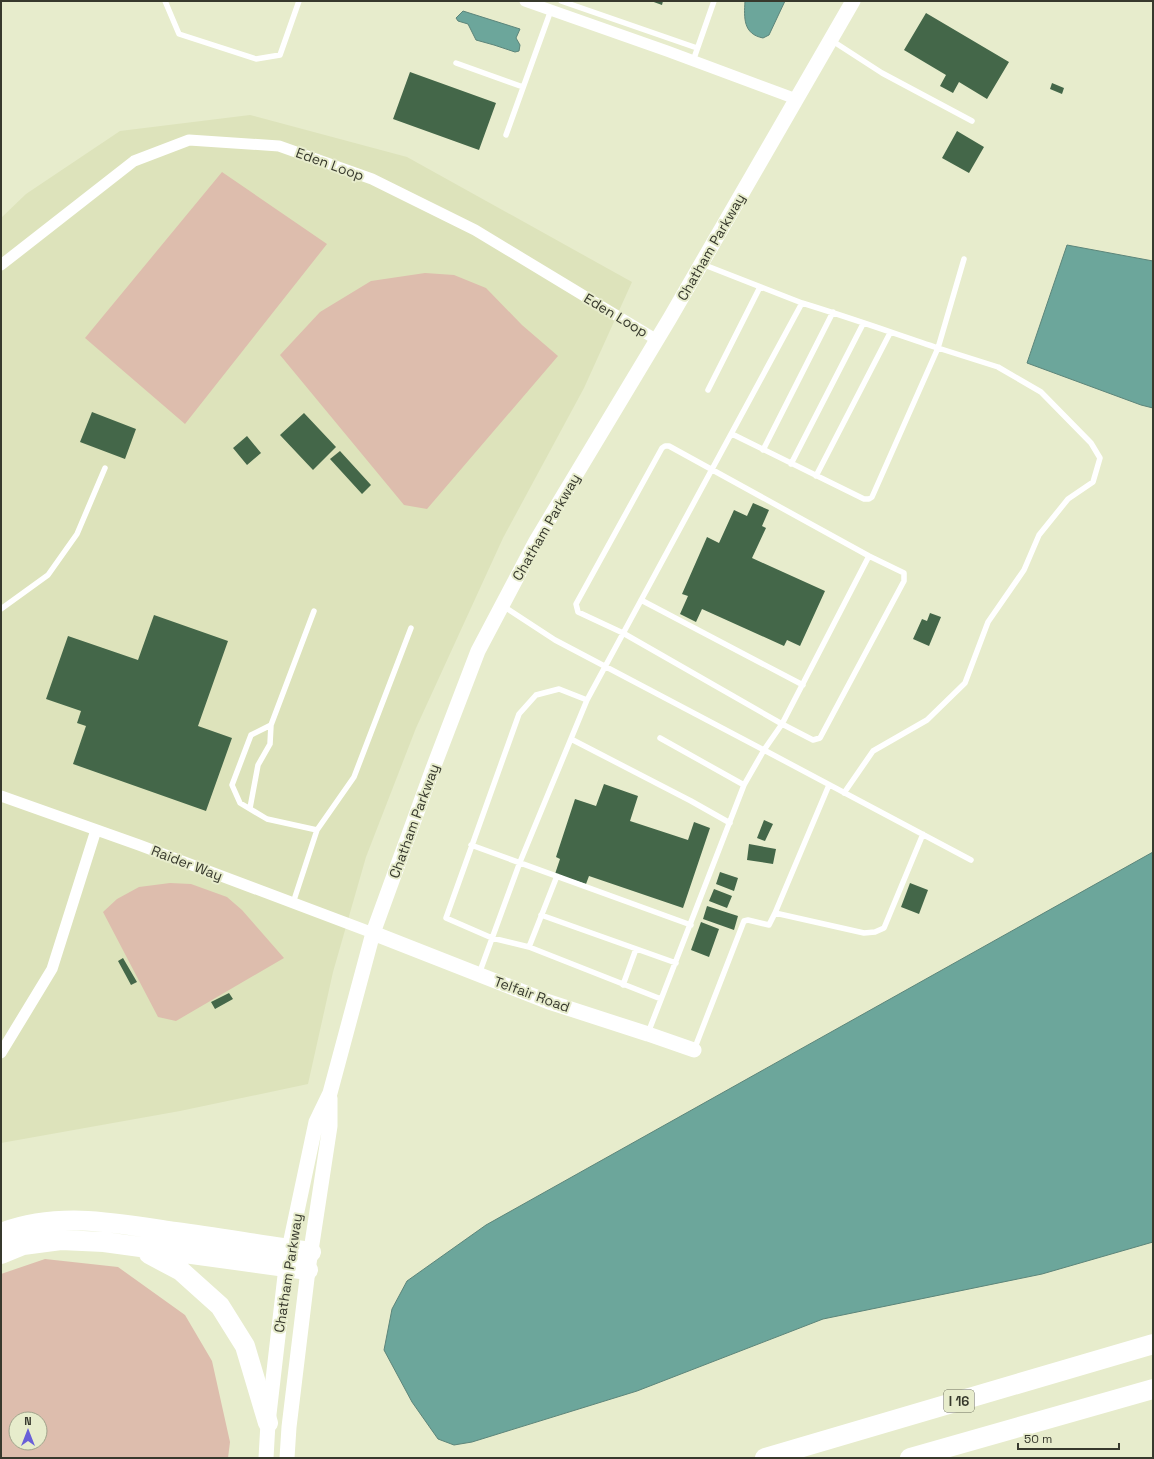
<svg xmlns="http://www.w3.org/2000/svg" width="1154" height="1459" viewBox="0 0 1154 1459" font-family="'Space Grotesk',sans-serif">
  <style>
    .built { fill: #dde3bb }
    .green { fill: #ddbdad; fill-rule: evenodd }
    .water { fill: #6ca69b; stroke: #5c857a }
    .building { fill: #446749 }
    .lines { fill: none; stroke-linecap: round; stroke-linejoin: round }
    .lane { stroke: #fff; stroke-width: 5.5 }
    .street { stroke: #fff; stroke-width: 11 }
    .secondary { stroke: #fff; stroke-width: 15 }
    .highway { stroke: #fff; stroke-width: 20 }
    .labels { text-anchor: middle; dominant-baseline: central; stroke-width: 4; stroke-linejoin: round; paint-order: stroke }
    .shield { fill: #e7eccc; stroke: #6c6f5d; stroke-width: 1 }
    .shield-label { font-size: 13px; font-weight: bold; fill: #37392d }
    .street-label { font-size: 14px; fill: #37392d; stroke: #e7eccc }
  </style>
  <rect width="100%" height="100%" fill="#e7eccc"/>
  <path class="built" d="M 250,115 L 407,157 L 632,282 L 584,388 L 503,538 L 416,728 L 366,857 L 333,972 L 308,1084 L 180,1111 L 1,1143 L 1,218 L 26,194 L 120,131 Z"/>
  <path class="green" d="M 222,172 L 327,244 L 185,424 L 85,338 Z
    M 425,273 L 454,275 L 486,288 L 522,325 L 558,356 L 427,509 L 404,505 L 280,355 L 320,312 L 371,281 Z
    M 170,883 L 191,884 L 227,897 L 242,910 L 284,958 L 176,1021 L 158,1017 L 103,912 L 117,899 L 139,887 Z
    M 45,1259 L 118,1267 L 185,1315 L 212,1361 L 230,1442 L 228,1458 L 1,1458 L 1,1274 ZM 16,1419 L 40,1419 L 40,1443 L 16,1443 Z"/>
  <path class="water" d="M 745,1 L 785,1 L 769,35 L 763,38 C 743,34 744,18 745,1 Z
    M 463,11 L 520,29 L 516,38 L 520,45 L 519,51 L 515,52 L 494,45 L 476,40 L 468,24 L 458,21 L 456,18 Z
    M 1067,245 L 1153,261 L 1153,408 L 1141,405 L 1027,363 Z
    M 1153,852 L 1153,1242 L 1042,1274 L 823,1319 L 637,1391 L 472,1442 L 454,1445 L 438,1439 L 412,1402 L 384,1350 L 392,1309 L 407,1281 L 486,1225 Z"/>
  <path class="building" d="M 651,1 L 663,1 L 662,5 Z
    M 926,13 L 1009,62 L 987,99 L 959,82 L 953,93 L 940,86 L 946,75 L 904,50 Z
    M 410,72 L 496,103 L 479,150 L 393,119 Z
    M 1052,83 L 1064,88 L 1062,94 L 1050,89 Z
    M 957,131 L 984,147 L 969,173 L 942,158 Z
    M 92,412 L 136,429 L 125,459 L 80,442 Z
    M 304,413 L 336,447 L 313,470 L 280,435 Z
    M 247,436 L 261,453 L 247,465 L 233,448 Z
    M 340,451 L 371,485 L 362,494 L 330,459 Z
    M 753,503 L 769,510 L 762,526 L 766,528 L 752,558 L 825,591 L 800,646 L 787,640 L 784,646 L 702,609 L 696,622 L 680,614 L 688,596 L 682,594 L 707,537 L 719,543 L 734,510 L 747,516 Z
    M 930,613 L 941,617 L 929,646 L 913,639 L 922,619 L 927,621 Z
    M 154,615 L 228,641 L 198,726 L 232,738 L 206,811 L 73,764 L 86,726 L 77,723 L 81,711 L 46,699 L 68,636 L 138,660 Z
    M 604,784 L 638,796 L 630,821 L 688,840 L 694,822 L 710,828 L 683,908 L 589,876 L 586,884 L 555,874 L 560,859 L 556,857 L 575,799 L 596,806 Z
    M 764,820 L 773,824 L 765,841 L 757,838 Z
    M 749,844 L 776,849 L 773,864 L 747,860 Z
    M 720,872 L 738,878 L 734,891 L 716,884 Z
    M 910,883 L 928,890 L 919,914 L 901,907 Z
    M 714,889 L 732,896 L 727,908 L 709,901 Z
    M 707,906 L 738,916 L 734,930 L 703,919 Z
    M 701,922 L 719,929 L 709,957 L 691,950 Z
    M 123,958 L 137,982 L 131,985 L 118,961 Z
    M 229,993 L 233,999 L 215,1009 L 211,1002 Z"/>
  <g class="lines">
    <path class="lane" d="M 165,1 L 179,34 L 256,59 L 280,55 L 299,1
      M 561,1 L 697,48
      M 831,40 L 882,73 L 972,121
      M 693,61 L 714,1
      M 456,63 L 523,87
      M 506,135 L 551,10
      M 708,390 L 760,287
      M 732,434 L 864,499 L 869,499 L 872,497 L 938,348 C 893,333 848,317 802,303
      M 665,446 L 669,446 L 869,556 L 904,573 L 904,581 L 820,738 L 813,740 L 782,724 L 623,633 L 578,612 L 576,604 L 662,448 Z
      M 763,450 L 833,312
      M 791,464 L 863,324
      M 816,476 L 890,333
      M 869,556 L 782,724 L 764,750 L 971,860
      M 641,600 L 803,685
      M 503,606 L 555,640 L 764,750 L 744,785 L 648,1033
      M 1,609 L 48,575 L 77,534 L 105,468
      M 314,611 L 271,725 L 251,735 L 232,785 L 240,803 L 267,819 L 317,830
      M 587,700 L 559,689 L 536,695 L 519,714 L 446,918 L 492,938 L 529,947 L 661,999
      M 660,738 L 744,785
      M 571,739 L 691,801 L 730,823
      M 844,793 L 873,751 L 927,720 L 965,683 L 988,622 L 1024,570 L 1039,535 L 1068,499 L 1093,482 L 1100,458 L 1091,443 L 1041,392 L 998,367 L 938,348 L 964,259
      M 250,808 L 258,765 L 270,744 L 271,725
      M 471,845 L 691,925
      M 293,903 L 317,830 L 354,777 L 411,628
      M 775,913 L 829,785
      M 541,915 L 676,963
      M 529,947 L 557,876
      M 479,974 L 520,862 L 587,700 L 802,303 L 702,264
      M 623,985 L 636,949
      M 694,1050 L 744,921 L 748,920 L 769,925 L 775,913 L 864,933 L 875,932 L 884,928 L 923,834"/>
    <path class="street" d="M 525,1 L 667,51 L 796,99
      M 1,265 L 134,161 L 189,140 L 279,146 L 372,179 L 475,230 L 657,340
      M 1,796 L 139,845 L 373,933
      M 1,1053 L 52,969 L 96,830"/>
    <path class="secondary" d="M 373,933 L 549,1002 L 648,1034 L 694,1050
      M 266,1458 L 268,1423 L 286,1267 L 289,1249 L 316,1122 L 330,1093 L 373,933 L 432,771 L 478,651 L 536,541 L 670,318 L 853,1
      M 287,1458 L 289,1427 L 308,1270 L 330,1126 L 330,1098"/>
    <path class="highway" d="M 1,1233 C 58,1211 117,1223 175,1232 C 220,1238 266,1246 311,1252
      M 1,1254 L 23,1245 L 61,1240 L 104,1242 L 308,1270
      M 149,1254 L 181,1271 L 220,1306 L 245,1346 L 268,1423
      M 765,1458 L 1153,1344
      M 910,1458 L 1153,1389"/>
  </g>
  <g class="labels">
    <rect class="shield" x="944" y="1390" width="30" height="22" rx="3"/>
    <g class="shield-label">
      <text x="959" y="1401">I 16</text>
    </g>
    <g class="street-label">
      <text transform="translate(330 164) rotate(20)">Eden Loop</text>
      <text transform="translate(711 247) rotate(-60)">Chatham Parkway</text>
      <text transform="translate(616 315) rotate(31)">Eden Loop</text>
      <text transform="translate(546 527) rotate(-60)">Chatham Parkway</text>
      <text transform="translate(414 821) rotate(-70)">Chatham Parkway</text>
      <text transform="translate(187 863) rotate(21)">Raider Way</text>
      <text transform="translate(532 994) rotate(20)">Telfair Road</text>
      <text transform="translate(288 1273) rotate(-81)">Chatham Parkway</text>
    </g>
  </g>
  <rect width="1154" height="1459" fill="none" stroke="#37392d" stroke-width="4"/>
  <g transform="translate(28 1431)"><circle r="19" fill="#e7eccc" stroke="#a1a48c"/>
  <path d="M0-3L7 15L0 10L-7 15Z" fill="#695fd8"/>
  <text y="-6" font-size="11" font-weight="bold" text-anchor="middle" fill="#37392d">N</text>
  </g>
  <path d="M1018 1443v6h101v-6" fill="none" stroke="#37392d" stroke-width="2"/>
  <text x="1024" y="1443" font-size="12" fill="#37392d" stroke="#e7eccc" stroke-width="3" paint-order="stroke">50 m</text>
</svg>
